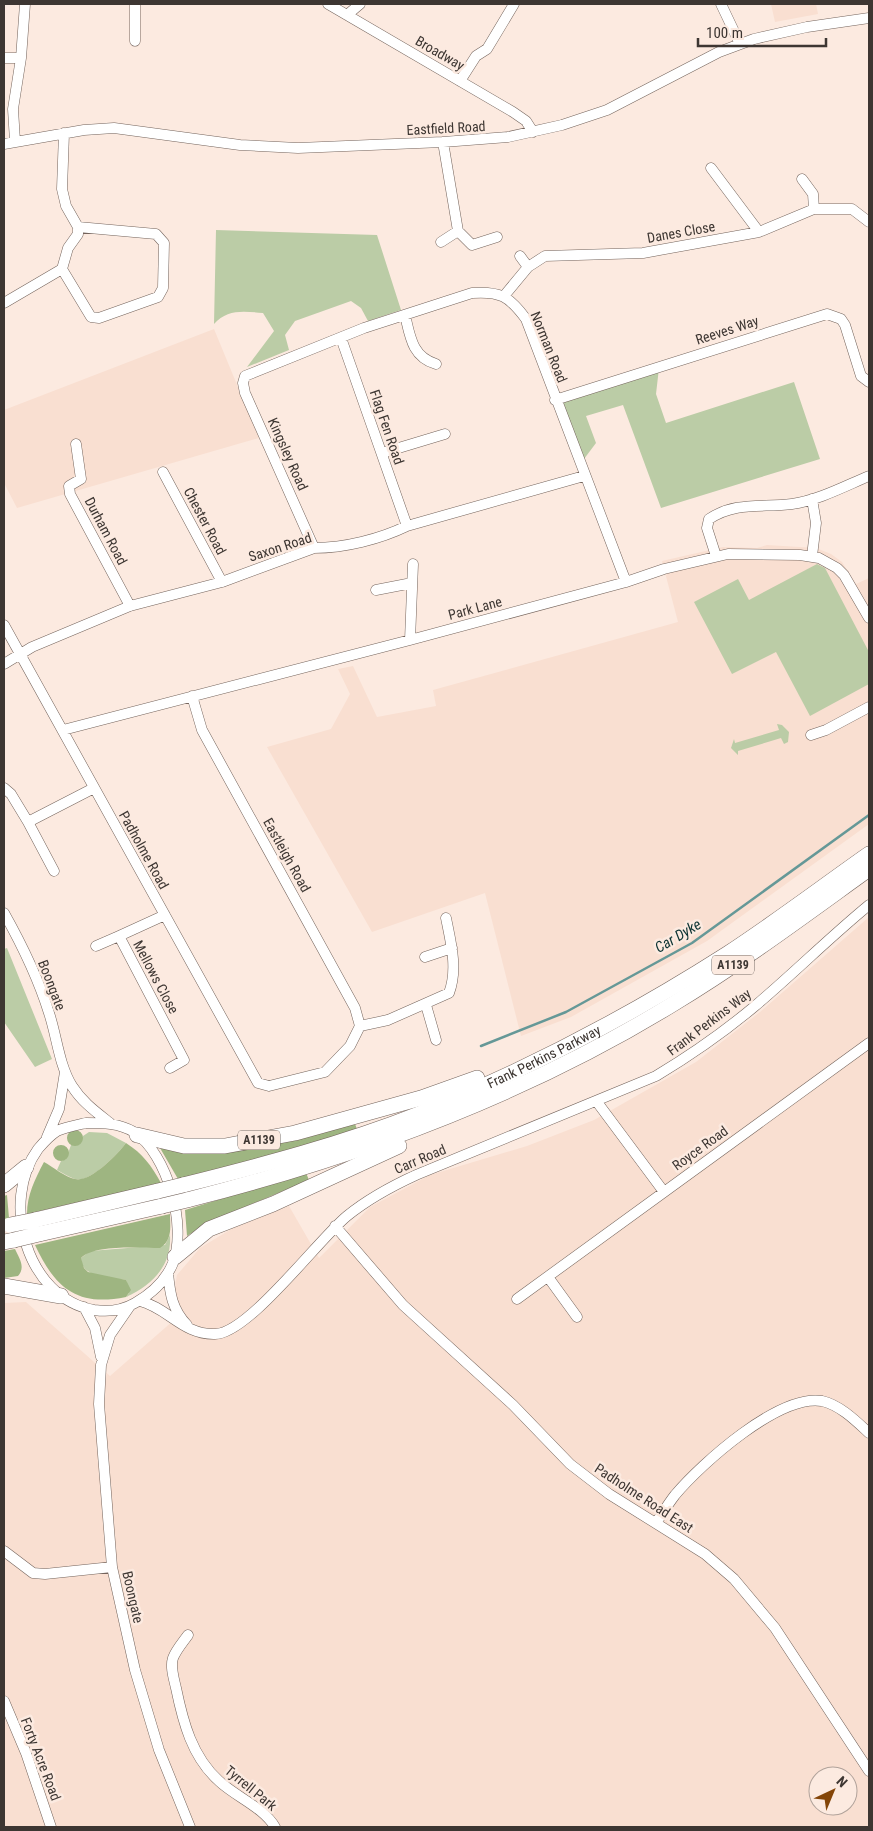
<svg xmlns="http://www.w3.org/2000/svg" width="873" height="1831" viewBox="0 0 873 1831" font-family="'Roboto Condensed',sans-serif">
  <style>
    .built { fill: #f9dfd1; fill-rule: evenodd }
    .green { fill: #bbcca6 }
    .forest { fill: #9eb581 }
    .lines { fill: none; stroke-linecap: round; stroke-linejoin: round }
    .stream { stroke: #659897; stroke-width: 2.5 }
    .minor-casing { stroke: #74645c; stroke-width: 11 }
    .highway-casing { stroke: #74645c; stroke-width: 16 }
    .minor { stroke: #fff; stroke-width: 10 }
    .highway { stroke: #fff; stroke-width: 15 }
    .highway-bridge-casing { stroke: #74645c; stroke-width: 16; stroke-linecap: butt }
    .highway-bridge { stroke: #fff; stroke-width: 15 }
    .labels { text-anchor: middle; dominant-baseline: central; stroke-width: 5; stroke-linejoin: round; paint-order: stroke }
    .shield { fill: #fceae0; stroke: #766c66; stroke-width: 1 }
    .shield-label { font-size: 12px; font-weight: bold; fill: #3d3632 }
    .street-label { font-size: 14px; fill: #3d3632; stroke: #fceae0 }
    .water-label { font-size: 15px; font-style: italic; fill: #0b3232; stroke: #fceae0 }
  </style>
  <rect width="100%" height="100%" fill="#fceae0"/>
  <path class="built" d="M 771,4 L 816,4 L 818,14 L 775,22 Z
    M 214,329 L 259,438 L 17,508 L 4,483 L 4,410 Z
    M 767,545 L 816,548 L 831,554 L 842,562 L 856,584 L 869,578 L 869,824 L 707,941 L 571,1017 L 521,1036 L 485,893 L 372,932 L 267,747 L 331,729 L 350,694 L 338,669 L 353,666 L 377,717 L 436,706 L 433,690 L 678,622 L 662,561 L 723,547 L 757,548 Z
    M 869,917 L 869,1827 L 4,1827 L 4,1303 L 26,1302 L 110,1376 L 182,1313 L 173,1297 L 177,1275 L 200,1248 L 233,1228 L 289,1206 L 319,1258 L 370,1207 L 430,1175 L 527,1146 L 594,1120 L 696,1062 L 760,1012 ZM 818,1776 L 848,1776 L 848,1806 L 818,1806 Z"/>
  <path class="green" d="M 216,230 L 377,235 L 401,310 L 368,321 L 361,308 L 351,301 L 295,321 L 285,335 L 289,350 L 247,367 L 274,331 L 263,313 C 243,311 227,309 214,324 Z
    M 659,368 L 656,394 L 666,423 L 794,382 L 820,459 L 661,508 L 623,405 L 586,416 L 596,443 L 581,463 L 557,402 Z
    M 817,564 L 825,568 L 869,652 L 869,684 L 810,716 L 776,652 L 732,674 L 694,602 L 738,579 L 749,600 Z
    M 777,724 L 782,725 L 789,732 L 788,742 L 784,744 L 781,738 L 738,751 L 738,755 L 731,748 L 734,739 L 735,743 L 779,730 Z
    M 7,948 L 52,1059 L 35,1067 L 4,1022 L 4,949 Z
    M 89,1132 L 107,1133 L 126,1143 C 118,1154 89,1184 75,1179 C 69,1177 63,1173 57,1170 L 61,1161 L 66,1159 L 71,1145 L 78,1145 L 83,1136 Z
    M 170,1235 C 172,1266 152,1285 126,1297 L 129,1293 L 126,1280 C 111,1278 81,1278 81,1258 L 90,1251 L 165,1245 Z"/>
  <path class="forest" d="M 355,1124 L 357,1129 L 257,1161 L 178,1179 L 160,1148 L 196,1154 L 227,1151 Z
    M67 1138a8 8 0 1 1 16 0a8 8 0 1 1-16 0Z
    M 126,1143 C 143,1154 151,1165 161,1183 L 27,1214 C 27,1195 35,1179 44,1162 C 53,1167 65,1177 75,1179 C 90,1183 118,1154 126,1143 Z
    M53 1153a8 8 0 1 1 16 0a8 8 0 1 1-16 0Z
    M 306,1173 L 309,1180 L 207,1223 L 187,1236 L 185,1210 Z
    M 7,1195 L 9,1218 L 4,1219 L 4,1196 Z
    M 170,1214 C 170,1226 173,1240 160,1248 C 141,1248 94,1244 81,1258 L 84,1268 L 88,1272 L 126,1280 L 131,1290 L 126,1297 C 77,1307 55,1288 35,1245 Z
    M 15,1249 C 19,1258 26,1267 18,1276 L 4,1278 L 4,1251 Z"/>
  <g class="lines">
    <path class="stream" d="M 481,1046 L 566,1012 L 692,943 L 869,815"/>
    <defs>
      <path id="minor" d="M 135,4 L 135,41
        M 328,4 L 513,112 L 526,121 L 533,132
        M 721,4 L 740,44
        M 347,15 L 360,4
        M 4,58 L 21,58
        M 460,81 L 476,56 L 487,49 L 514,4
        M 15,141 L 13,109 L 21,58 L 25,4
        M 443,142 L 458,231 L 472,245 L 497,237
        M 4,144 L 84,130 L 114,128 L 240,145 L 298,148 L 443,142 L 508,137 L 562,125 L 607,110 L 719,52 L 754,39 L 807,27 L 869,18
        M 711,168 L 759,232
        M 802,179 L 813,194 L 814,209
        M 441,242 L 458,231
        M 520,256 L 528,267
        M 62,269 L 91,317 L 99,318 L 158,297 L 163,288 L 164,243 L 156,234 L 78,227
        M 504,296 L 528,267 L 545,256 L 643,253 L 759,232 L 814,209 L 852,209 L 869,222
        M 4,303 L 62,269 L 68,248 L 78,234 L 78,227 L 66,206 L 62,189 L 64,133
        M 405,315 C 410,336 412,357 436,364
        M 341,338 L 407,526
        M 555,400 L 827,314 L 841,319 L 845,325 L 861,376 L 869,382
        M 76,444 L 81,479 L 69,486 L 70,494 L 130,606
        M 382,453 L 445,434
        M 163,472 L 222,582
        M 812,499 L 816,523 L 812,556
        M 314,548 L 245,393 L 243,383 L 245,376 L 364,328 L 472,293 C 500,291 509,296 526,319 L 626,582
        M 716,556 L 707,528 L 709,519 C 736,501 763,508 792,504 C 819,500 845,486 869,476
        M 376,590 L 412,583
        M 4,625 L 258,1083 L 269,1086 L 325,1072 L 350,1046 L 360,1026
        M 410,640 L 413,564
        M 4,664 L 32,647 L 130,606 L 222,582 L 314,548 C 345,548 380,539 407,526 L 584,476
        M 192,696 L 202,730 L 355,1008 L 360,1026
        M 63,730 L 410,640 L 626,582 L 664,569 L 728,554 L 800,555 L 819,558 L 837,568 L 844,575 L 869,618
        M 811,735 L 826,730 L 869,707
        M 4,788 L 11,794 L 28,822 L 94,788
        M 28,822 L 54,871
        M 4,913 C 22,945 38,978 49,1013 C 57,1037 59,1065 72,1086 C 82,1102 96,1112 110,1123
        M 165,915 L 119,936 L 184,1060 L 170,1068
        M 96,946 L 119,936
        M 425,957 L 452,948
        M 426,1005 L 436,1040
        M 360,1026 L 388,1020 L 449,993 C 458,969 451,943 446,918
        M 597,1102 L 664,1192
        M 86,1123 C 103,1123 119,1123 134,1132 C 168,1154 187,1226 173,1263 C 166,1280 151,1294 135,1303 C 123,1310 108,1312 94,1310 C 26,1298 0,1201 38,1149 C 44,1142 49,1136 57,1131 C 66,1127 77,1125 86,1123 Z
        M 47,1137 L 59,1109 L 65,1072
        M 335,1226 L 403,1305 L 513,1405 L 570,1464 L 609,1494 L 705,1554 L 734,1579 L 775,1628 L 869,1771
        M 168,1273 C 170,1294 172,1309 187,1325
        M 548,1277 L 577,1317
        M 517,1299 L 869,1043
        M 140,1301 C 168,1308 183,1335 215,1334 C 248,1334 318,1240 347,1216 C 368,1199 392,1186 416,1175 L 656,1076 C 691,1055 724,1032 755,1006 C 794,973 830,937 869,905
        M 130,1306 L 110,1335 L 101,1365 L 99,1404 L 112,1567 L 135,1670 L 159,1750 L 190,1827
        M 84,1307 L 95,1328 L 101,1357
        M 656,1523 C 662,1514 668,1504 675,1495 C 702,1463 779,1394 822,1401 C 840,1405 856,1421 869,1433
        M 4,1551 L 33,1573 L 45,1574 L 112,1567
        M 188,1635 C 183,1642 176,1650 173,1658 C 170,1667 174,1679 176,1688 C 183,1722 192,1757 219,1781 C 236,1797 263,1807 275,1827
        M 4,1701 L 26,1753 L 51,1827"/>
      <g id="highway">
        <path d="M 137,1135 L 184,1146 L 225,1146 L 295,1133 L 421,1098 L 477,1078"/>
        <path d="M 4,1185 L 26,1167"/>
        <path id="s1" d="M 183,1185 C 263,1165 343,1144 419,1114 C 526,1070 630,1016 727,954 C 776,922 822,887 869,854"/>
        <path d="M 187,1200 C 357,1157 523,1096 673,1004 C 741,963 805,915 869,869"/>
        <path d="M 35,1220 L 158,1191"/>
        <path d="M 39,1234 L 162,1206"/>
        <path d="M 4,1242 L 14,1240"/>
        <path d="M 175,1257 L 209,1229 L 273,1204 L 399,1146"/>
        <path d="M 4,1286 L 61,1296"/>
      </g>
    </defs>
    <use href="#minor" class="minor-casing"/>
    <use href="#highway" class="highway-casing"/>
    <use href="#minor" class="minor"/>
    <use href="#highway" class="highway"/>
    <defs>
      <path id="highway-bridge" d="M 158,1191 L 183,1185
        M 162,1206 L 187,1200
        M 10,1225 L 35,1220
        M 14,1240 L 39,1234"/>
    </defs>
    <use href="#highway-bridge" class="highway-bridge-casing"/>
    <use href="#highway-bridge" class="highway-bridge"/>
  </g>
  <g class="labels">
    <g class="shield">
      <rect x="712" y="955.5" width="42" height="19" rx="4"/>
      <rect x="238" y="1130.5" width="42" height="19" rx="4"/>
    </g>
    <g class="shield-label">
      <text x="733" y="965">A1139</text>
      <text x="259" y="1140">A1139</text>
    </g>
    <g class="street-label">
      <text transform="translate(440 53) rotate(30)">Broadway</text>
      <text transform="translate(446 128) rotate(-3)">Eastfield Road</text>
      <text transform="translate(681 232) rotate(-10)">Danes Close</text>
      <text transform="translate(727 330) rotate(-18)">Reeves Way</text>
      <text transform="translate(549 347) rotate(68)">Norman Road</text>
      <text transform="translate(387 427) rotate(71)">Flag Fen Road</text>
      <text transform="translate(288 454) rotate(66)">Kingsley Road</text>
      <text transform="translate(205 521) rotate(62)">Chester Road</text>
      <text transform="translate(106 531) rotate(62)">Durham Road</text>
      <text transform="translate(280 547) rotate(-18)">Saxon Road</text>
      <text transform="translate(475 608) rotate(-15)">Park Lane</text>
      <text transform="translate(144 850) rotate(61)">Padholme Road</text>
      <text transform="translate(287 855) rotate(61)">Eastleigh Road</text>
      <text transform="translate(156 977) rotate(62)">Mellows Close</text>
      <text transform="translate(52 985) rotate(69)">Boongate</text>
      <text transform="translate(709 1022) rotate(-37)">Frank Perkins Way</text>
      <text stroke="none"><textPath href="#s1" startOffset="384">Frank Perkins Parkway</textPath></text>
      <text transform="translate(700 1148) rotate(-36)">Royce Road</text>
      <text transform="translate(420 1159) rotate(-23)">Carr Road</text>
      <text transform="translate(644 1498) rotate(33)">Padholme Road East</text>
      <text transform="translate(133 1597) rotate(77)">Boongate</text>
      <text transform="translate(41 1759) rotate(69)">Forty Acre Road</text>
      <text transform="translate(251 1788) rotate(39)">Tyrrell Park</text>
    </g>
    <g class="water-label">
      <text transform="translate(678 936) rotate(-31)">Car Dyke</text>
    </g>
  </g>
  <rect width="873" height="1831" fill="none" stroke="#3d3632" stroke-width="10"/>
  <g transform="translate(833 1791) rotate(44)"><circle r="24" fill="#fceae0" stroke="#b0a29a"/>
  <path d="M0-4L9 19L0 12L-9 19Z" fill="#844507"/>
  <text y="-8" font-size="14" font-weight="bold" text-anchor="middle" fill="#3d3632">N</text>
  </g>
  <path d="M698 38v8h128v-8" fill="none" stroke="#3d3632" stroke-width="2.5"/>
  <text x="706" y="38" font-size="15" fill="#3d3632" stroke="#fceae0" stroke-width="4" paint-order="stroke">100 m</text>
</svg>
